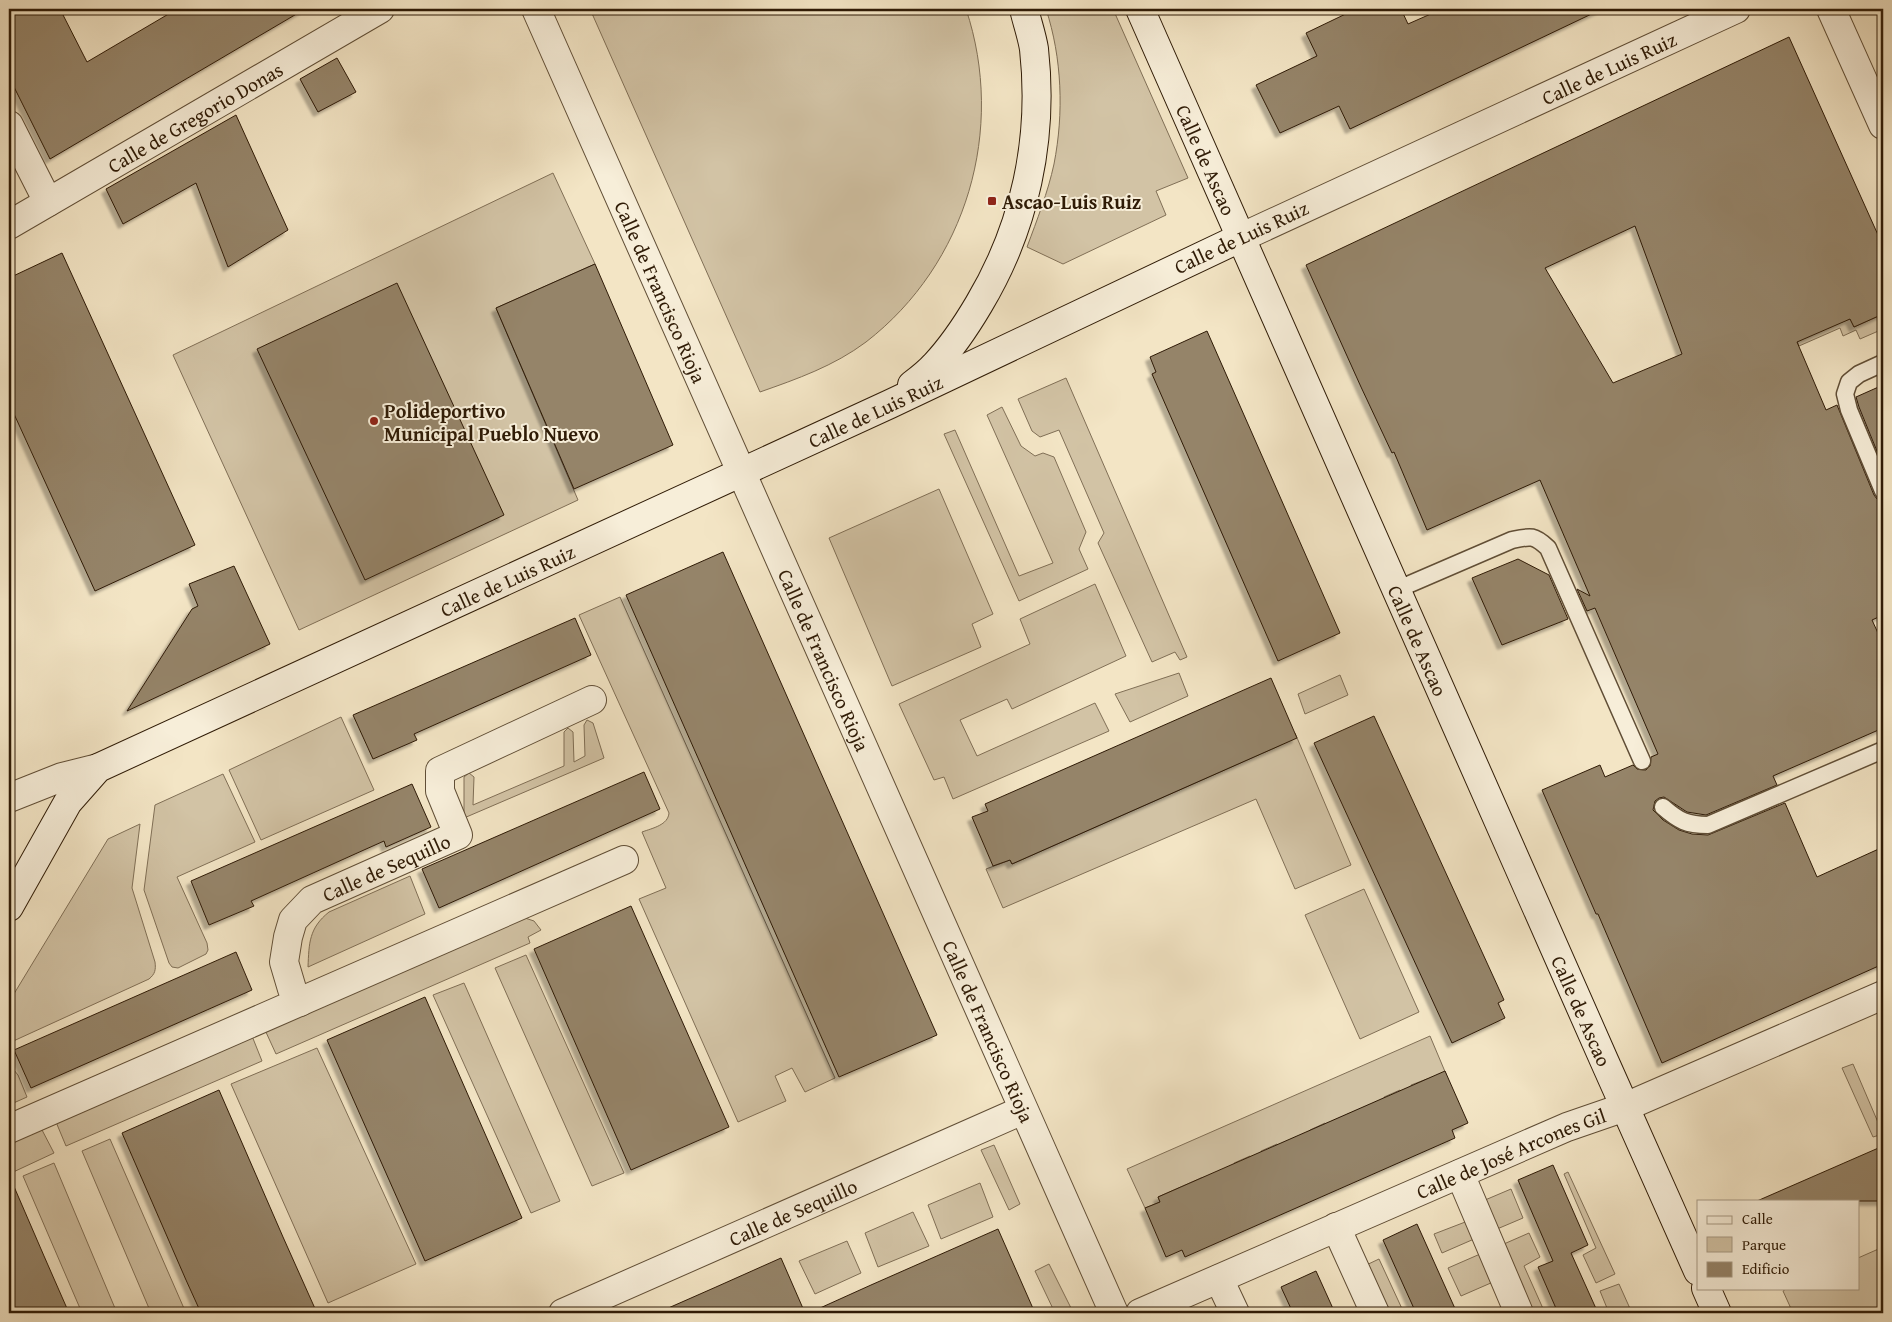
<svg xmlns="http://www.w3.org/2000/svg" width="1892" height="1322" viewBox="0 0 1892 1322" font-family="'Gentium Book Plus',serif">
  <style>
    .green { fill: #d2c3a5; stroke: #806f56 }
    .building { fill: #958469; stroke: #2f1b06; fill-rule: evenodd; filter: url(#shadow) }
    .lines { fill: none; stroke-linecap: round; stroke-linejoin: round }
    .lane-casing { stroke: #604e36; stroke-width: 19 }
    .street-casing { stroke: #604e36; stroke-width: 30 }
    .secondary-casing { stroke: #2f1b06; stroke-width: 30 }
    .lane { stroke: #f7eed9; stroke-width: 16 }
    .street { stroke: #f7eed9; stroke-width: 28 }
    .secondary { stroke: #f7eed9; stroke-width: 28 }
    .poi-dot { fill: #8f2418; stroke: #f7eed9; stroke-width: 2 }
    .labels { text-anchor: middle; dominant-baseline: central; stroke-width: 4; stroke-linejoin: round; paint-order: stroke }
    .street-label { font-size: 20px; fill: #2f1b06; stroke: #f7eed9 }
    .poi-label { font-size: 20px; font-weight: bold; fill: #2f1b06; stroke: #f7eed9; text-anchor: start }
  </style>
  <defs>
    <filter id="shadow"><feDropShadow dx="-4.5" dy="4.5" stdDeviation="1" flood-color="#0004"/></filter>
  </defs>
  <rect width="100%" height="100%" fill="#f3e5c5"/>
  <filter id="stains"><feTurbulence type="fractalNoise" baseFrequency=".004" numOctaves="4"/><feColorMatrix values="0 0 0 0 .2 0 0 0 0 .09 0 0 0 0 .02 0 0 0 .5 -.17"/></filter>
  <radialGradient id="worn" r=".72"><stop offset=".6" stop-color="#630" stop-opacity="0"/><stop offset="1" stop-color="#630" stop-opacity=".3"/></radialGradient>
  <path class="green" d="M 590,9 L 966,9 C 1006,129 967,264 866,342 C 834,366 797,379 760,392 Z
    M 1046,9 L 1113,9 L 1188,178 L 1156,191 L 1166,215 L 1063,264 L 1027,247 C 1037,220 1048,192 1054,164 C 1064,113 1062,58 1046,9 Z
    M 553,173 L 595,264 L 496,308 L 578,500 L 299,630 L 173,355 Z
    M 1883,314 L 1883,329 L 1860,339 L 1856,330 L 1843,336 L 1840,328 L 1799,346 L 1796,339 L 1850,319 L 1854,327 Z
    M 1066,378 L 1187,657 L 1180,660 L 1175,652 L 1152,662 L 1098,543 L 1104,533 L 1059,430 L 1040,437 L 1032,431 L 1018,399 Z
    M 1002,407 L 1021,446 L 1035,456 L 1043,453 L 1054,457 L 1086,532 L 1079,549 L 1088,569 L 1019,601 L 944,434 L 955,430 L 1019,576 L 1053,563 L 987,415 Z
    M 939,489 L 993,614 L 972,624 L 981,647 L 892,686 L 829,538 Z
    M 1095,584 L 1126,656 L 1012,709 L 1007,699 L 960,720 L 977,756 L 1095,703 L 1109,731 L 953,799 L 944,777 L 934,780 L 899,704 L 1030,644 L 1020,619 Z
    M 620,597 L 835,1078 L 805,1092 L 792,1068 L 775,1076 L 786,1101 L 738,1122 L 639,899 L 666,888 L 642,832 C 653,828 668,825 669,813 L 579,615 Z
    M 1179,673 L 1188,696 L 1130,722 L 1115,694 Z
    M 1340,675 L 1348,695 L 1305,714 L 1298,694 Z
    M 341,717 L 374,790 L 261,840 L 229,770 Z
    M 587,720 L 593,723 L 604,758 L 464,818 L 464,777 L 469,773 L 474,777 L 473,805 L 564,766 L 564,732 L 568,728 L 573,732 L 574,762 L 585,756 L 584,725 Z
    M 1295,733 L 1351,865 L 1295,889 L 1256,799 L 1003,908 L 986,869 L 1010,860 L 1012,864 L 1281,745 Z
    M 223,774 L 255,842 L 177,877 L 207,943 L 208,950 L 206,954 L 178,968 L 172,967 L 169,963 L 144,890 L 155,805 Z
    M 140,824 L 132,888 L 155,962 C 156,970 155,974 149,979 L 9,1043 L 9,1002 L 108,839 Z
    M 410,876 L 425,914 L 308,967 C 309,943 309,928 329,912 Z
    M 1364,889 L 1419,1012 L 1360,1039 L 1305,915 Z
    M 525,918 L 534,921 L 541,930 L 528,937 L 530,943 L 276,1054 L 265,1030 Z
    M 526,955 L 624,1173 L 592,1186 L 495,968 Z
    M 464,983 L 560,1201 L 531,1213 L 433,995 Z
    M 252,1036 L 262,1061 L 66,1146 L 56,1122 Z
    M 1430,1036 L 1446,1074 L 1427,1079 L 1411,1085 L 1413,1090 L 1403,1094 L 1400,1090 L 1384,1097 L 1386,1102 C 1365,1108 1344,1112 1327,1127 L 1325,1123 L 1310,1130 L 1311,1135 L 1279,1149 L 1277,1144 L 1261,1151 L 1263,1156 L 1253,1161 L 1250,1156 L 1234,1163 L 1236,1169 L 1201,1178 L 1158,1197 L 1160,1202 L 1145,1208 L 1127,1169 Z
    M 317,1048 L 416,1264 L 328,1303 L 231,1084 Z
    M 9,1064 L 18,1075 L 27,1097 L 9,1105 Z
    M 1853,1064 L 1883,1134 L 1873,1137 L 1842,1068 Z
    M 41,1128 L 54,1153 L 9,1174 L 9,1142 Z
    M 110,1139 L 186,1313 L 151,1313 L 82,1151 Z
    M 994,1145 L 1020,1204 L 1009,1210 L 981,1150 Z
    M 54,1163 L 117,1313 L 82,1313 L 23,1176 Z
    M 1568,1172 L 1615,1274 L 1596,1283 L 1583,1255 L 1596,1248 L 1564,1174 Z
    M 980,1183 L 993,1217 L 941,1239 L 928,1205 Z
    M 1511,1189 L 1523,1218 L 1490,1232 L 1478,1203 Z
    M 913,1212 L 929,1246 L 878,1267 L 865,1233 Z
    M 1473,1219 L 1481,1236 L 1442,1253 L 1434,1234 Z
    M 1529,1233 L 1540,1257 L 1524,1266 L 1545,1313 L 1525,1313 L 1497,1247 Z
    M 847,1241 L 861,1273 L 815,1294 L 799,1261 Z
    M 1883,1247 L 1883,1313 L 1793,1313 L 1783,1291 L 1788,1288 L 1858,1288 L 1858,1258 Z
    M 1487,1251 L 1500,1279 L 1461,1296 L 1448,1268 Z
    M 1379,1259 L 1404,1313 L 1380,1313 L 1360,1268 Z
    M 1049,1264 L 1073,1312 L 1055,1313 L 1035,1271 Z
    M 1619,1284 L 1632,1313 L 1609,1313 L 1600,1291 Z"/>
  <path class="building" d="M 9,9 L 60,9 L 87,62 L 177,9 L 305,9 L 50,159 L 9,77 Z
    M 1356,9 L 1401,9 L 1408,24 L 1442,9 L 1602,9 L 1350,129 L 1339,106 L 1280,133 L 1256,85 L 1317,56 L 1306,33 Z
    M 1789,37 L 1883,246 L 1883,314 L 1854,327 L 1850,319 L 1797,342 L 1826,410 L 1837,405 L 1874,495 L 1877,499 L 1883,501 L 1883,615 L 1872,620 L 1883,644 L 1883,728 L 1773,776 L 1777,785 L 1706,815 L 1687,812 L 1664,797 L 1659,798 L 1655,801 L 1653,810 L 1663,820 L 1679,830 L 1692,834 L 1708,835 L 1785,803 L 1817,877 L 1883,847 L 1883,964 L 1662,1063 L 1598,914 L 1596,914 L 1542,790 L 1600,765 L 1605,777 L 1633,765 L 1637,769 L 1646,770 L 1650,766 L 1651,757 L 1658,754 L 1595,608 L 1587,611 L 1577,589 L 1590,596 L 1540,480 L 1427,530 L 1394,452 L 1392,453 L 1361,387 L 1306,265 ZM 1635,226 L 1682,354 L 1613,383 L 1545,268 Z
    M 337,58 L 356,92 L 318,112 L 300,79 Z
    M 236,115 L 288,230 L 228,267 L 196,183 L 123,224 L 106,189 Z
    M 62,253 L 195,545 L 95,591 L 9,403 L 9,278 Z
    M 595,264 L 673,445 L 574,489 L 496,308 Z
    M 397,283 L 504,515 L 365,580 L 257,349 Z
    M 1207,331 L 1340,633 L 1278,661 L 1152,374 L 1156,372 L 1150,357 Z
    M 1883,385 L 1883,466 L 1859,407 L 1856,397 Z
    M 723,552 L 937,1035 L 839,1077 L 626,595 Z
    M 1518,559 L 1549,575 L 1568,619 L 1502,645 L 1472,578 Z
    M 234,566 L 270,644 L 127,711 L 192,609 L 198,606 L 189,584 Z
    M 575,618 L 591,655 L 414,734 L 417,740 L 373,759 L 353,715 Z
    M 1271,678 L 1297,738 L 1012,864 L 1010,860 L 993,866 L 972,817 L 988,811 L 985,804 Z
    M 1374,716 L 1504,1000 L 1498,1003 L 1505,1018 L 1452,1043 L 1314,743 Z
    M 644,772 L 660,809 L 439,908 L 422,869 Z
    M 412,784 L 431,827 L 386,847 L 384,841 L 355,854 L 251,901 L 254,906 L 209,925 L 191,881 Z
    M 631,906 L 729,1127 L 631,1170 L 534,949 Z
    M 236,952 L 252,990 L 31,1088 L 14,1050 Z
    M 425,997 L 522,1218 L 425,1261 L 327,1040 Z
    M 1445,1071 L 1468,1123 L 1452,1130 L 1455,1138 L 1185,1257 L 1182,1250 L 1166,1257 L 1145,1208 L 1160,1202 L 1158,1197 Z
    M 219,1090 L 283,1237 L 317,1313 L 201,1313 L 186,1280 L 122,1133 Z
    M 1883,1146 L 1883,1201 L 1757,1201 Z
    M 1553,1165 L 1588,1245 L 1571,1253 L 1598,1313 L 1558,1313 L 1538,1267 L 1553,1261 L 1518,1180 Z
    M 9,1175 L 44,1256 L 69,1313 L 9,1313 Z
    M 1417,1224 L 1457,1313 L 1416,1313 L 1383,1240 Z
    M 998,1229 L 1035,1313 L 809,1313 L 871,1285 Z
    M 781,1258 L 805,1313 L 657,1313 L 716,1287 Z
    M 1316,1271 L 1335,1313 L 1293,1313 L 1281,1287 Z"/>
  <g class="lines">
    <defs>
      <path id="lane" d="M 1883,363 L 1859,374 L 1849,382 L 1845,394 L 1849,410 L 1883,491
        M 1396,590 L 1512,540 C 1531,536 1534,535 1548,548 L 1642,761
        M 1663,807 C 1679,821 1687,825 1708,825 L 1883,750"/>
      <g id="street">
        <path id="s1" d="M 536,9 L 1114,1313"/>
        <path d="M 1831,9 L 1883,125"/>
        <path d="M 9,125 L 48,202"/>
        <path id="s2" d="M 9,225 L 380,9"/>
        <path id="s3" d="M 1240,238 L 1736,9"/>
        <path d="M 9,798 L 62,777 L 98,768"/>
        <path id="s4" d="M 300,1002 L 292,989 L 284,962 L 288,937 L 293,920 L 312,900 L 458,835 L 440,791 L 440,771 L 592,700"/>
        <path d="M 9,1129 L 624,860"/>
        <path d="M 1460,1174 L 1519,1313"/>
        <path d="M 1336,1227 L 1375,1313"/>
        <path d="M 1219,1279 L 1235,1313"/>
        <path id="s5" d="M 563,1313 L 1023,1110"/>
        <path id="s6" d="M 1140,1313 L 1567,1127 L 1625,1107 L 1883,995"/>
      </g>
      <g id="secondary">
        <path id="s7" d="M 1140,9 C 1326,429 1510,851 1698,1271"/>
        <path d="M 912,385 C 920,379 928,373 935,365 C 952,347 966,326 979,304 C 1025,227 1044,139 1034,49 C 1032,36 1027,22 1024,9"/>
        <path id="s8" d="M 9,907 L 68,802 L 98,768 L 890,404 L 1240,238"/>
        <path d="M 1706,1288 L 1717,1313"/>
      </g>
    </defs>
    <use href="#lane" class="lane-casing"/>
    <use href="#street" class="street-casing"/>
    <use href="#secondary" class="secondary-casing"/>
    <use href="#lane" class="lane"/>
    <use href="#street" class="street"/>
    <use href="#secondary" class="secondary"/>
  </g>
  <g class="poi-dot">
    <rect x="987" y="196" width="10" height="10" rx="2.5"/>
    <circle cx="374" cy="421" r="5"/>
  </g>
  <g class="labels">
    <g class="street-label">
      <text stroke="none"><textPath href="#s3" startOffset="406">Calle de Luis Ruiz</textPath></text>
      <text stroke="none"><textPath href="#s2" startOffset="215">Calle de Gregorio Donas</textPath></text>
      <text stroke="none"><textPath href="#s7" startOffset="165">Calle de Ascao</textPath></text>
      <text transform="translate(1241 237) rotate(-25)">Calle de Luis Ruiz</text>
      <text stroke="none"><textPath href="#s1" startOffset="309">Calle de Francisco Rioja</textPath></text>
      <text stroke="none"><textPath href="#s8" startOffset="1021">Calle de Luis Ruiz</textPath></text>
      <text stroke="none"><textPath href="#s8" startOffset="616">Calle de Luis Ruiz</textPath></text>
      <text stroke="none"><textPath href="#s7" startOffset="690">Calle de Ascao</textPath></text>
      <text stroke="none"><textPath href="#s1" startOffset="712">Calle de Francisco Rioja</textPath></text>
      <text stroke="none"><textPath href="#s4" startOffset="195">Calle de Sequillo</textPath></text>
      <text stroke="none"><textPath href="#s7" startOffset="1095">Calle de Ascao</textPath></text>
      <text stroke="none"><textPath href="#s1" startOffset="1118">Calle de Francisco Rioja</textPath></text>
      <text stroke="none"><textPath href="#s6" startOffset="404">Calle de José Arcones Gil</textPath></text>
      <text stroke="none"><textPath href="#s5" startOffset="251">Calle de Sequillo</textPath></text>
    </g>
    <g class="poi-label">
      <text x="1002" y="201">Ascao-Luis Ruiz</text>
      <text x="384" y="410">Polideportivo<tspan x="384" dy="23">Municipal Pueblo Nuevo</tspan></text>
    </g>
  </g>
  <rect width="1892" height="1322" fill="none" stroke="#f3e5c5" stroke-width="30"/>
  <rect x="10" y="10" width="1872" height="1302" fill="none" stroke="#2f1b06" stroke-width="2.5"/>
  <rect x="15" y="15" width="1862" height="1292" fill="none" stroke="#2f1b06"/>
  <rect x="1697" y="1200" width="162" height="90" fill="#f7eed9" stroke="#a79a85"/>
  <rect x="1707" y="1216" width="25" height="8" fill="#f7eed9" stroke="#a79a85"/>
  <text x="1742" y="1224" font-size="15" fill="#2f1b06">Calle</text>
  <rect x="1707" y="1237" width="25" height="15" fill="#d2c3a5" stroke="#a79a85"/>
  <text x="1742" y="1250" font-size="15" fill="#2f1b06">Parque</text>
  <rect x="1707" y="1262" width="25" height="15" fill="#958469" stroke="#a79a85"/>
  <text x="1742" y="1274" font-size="15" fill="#2f1b06">Edificio</text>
  <rect width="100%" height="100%" filter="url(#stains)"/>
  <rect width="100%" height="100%" fill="url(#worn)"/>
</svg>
